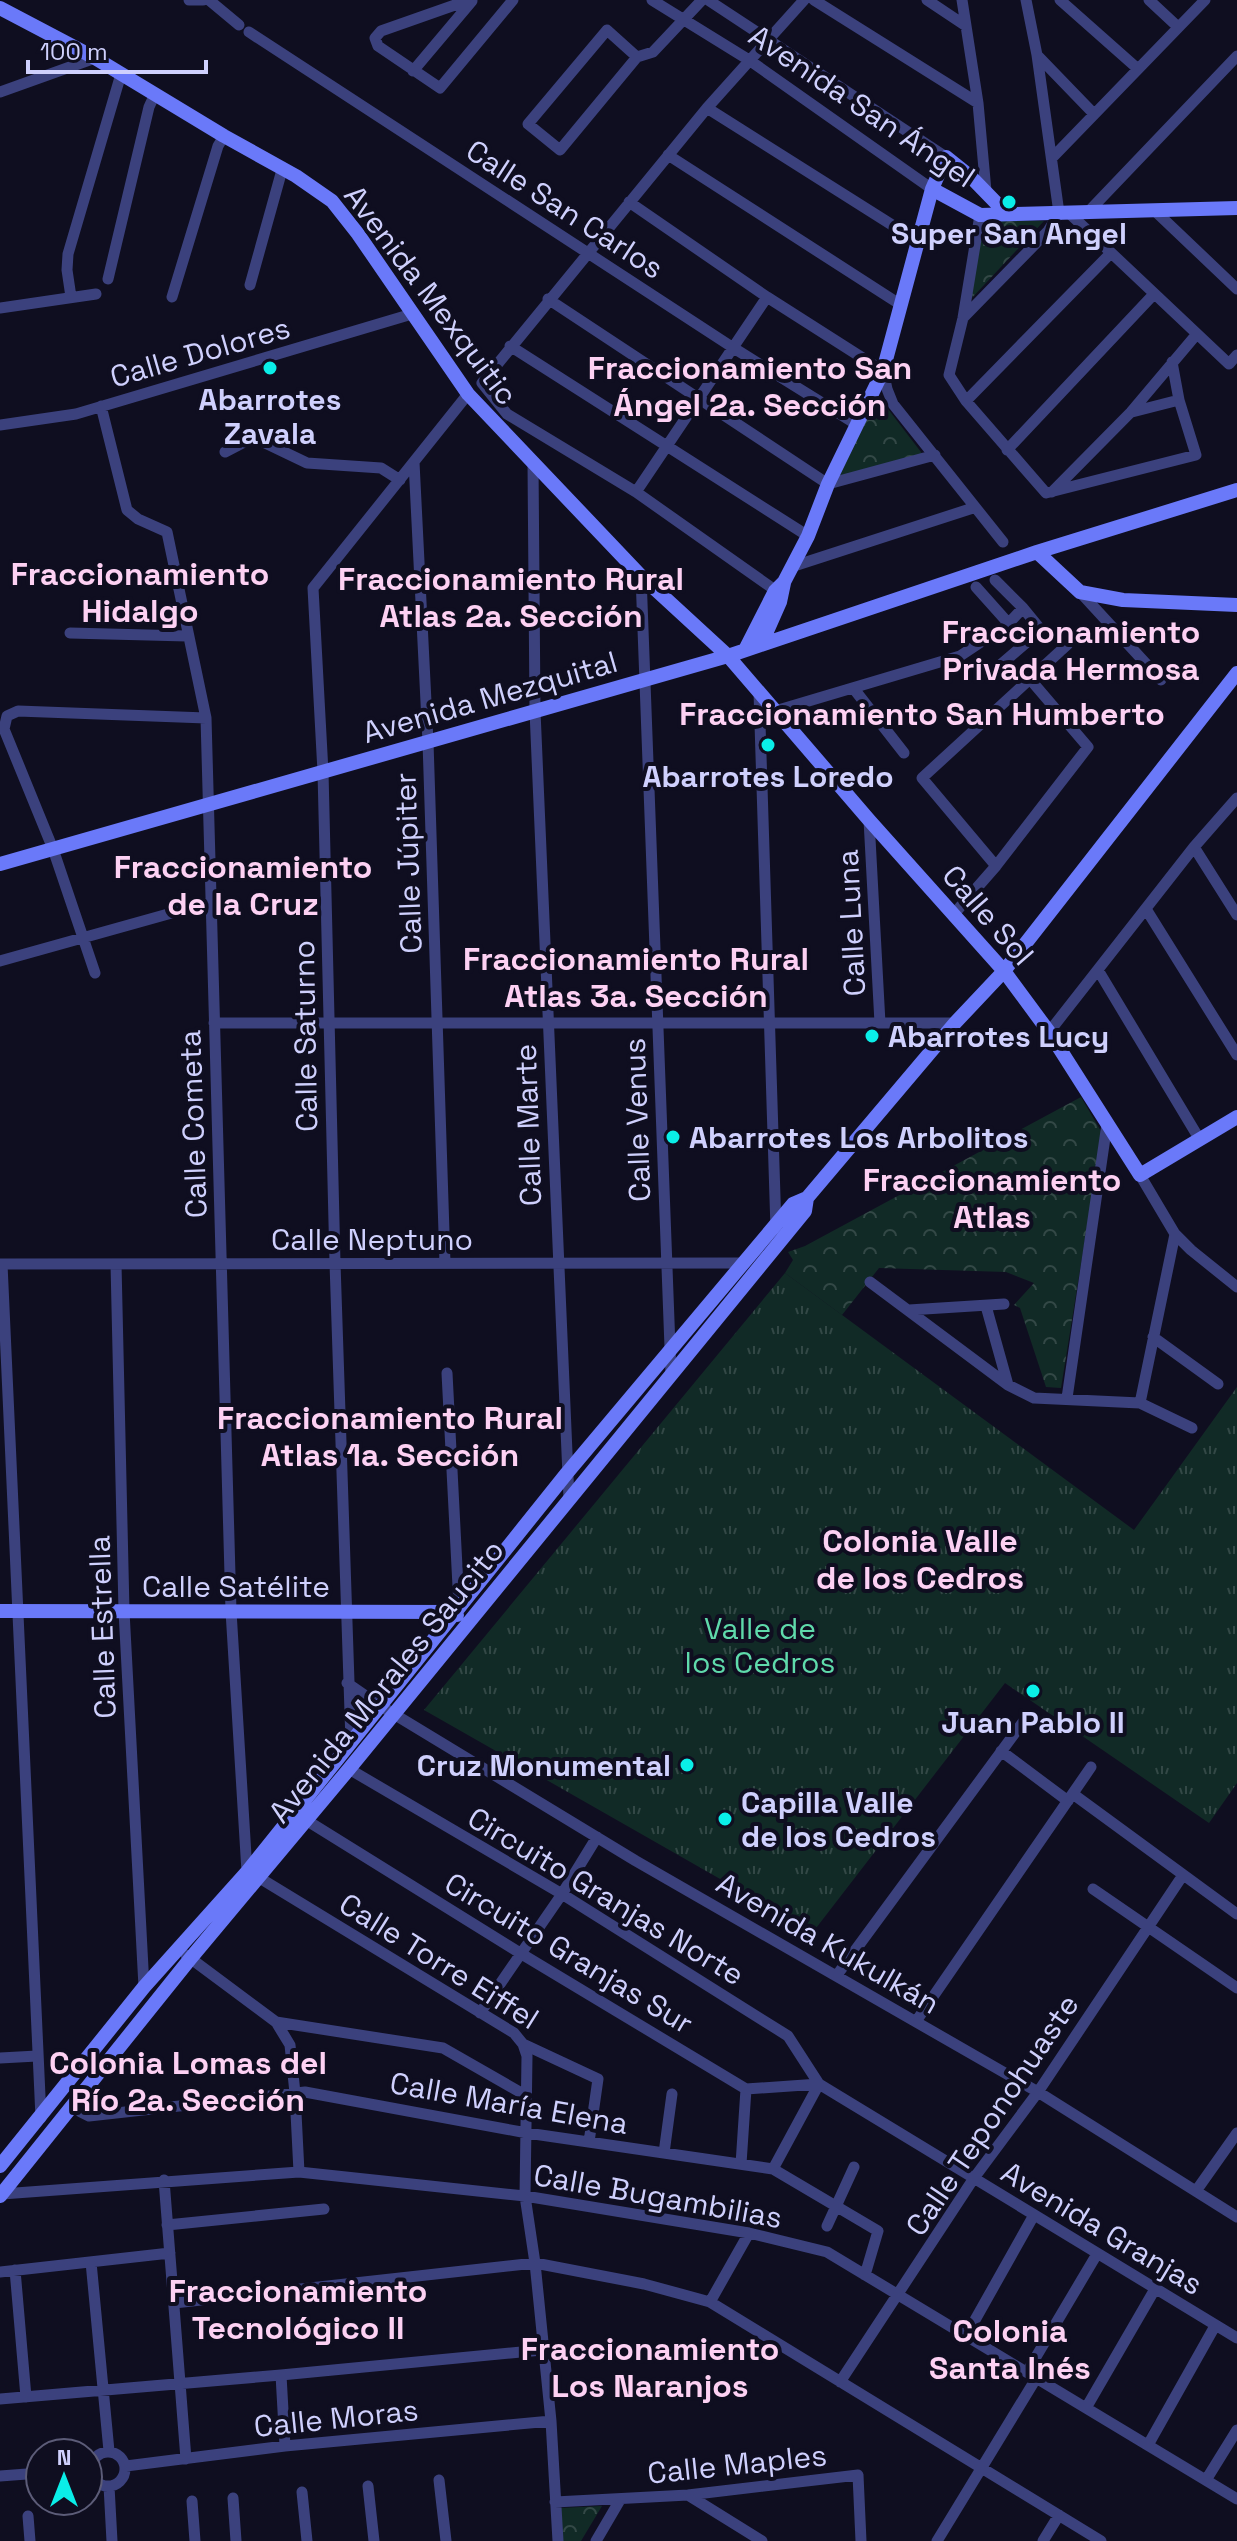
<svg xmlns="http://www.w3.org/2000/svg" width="1237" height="2541" viewBox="0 0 1237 2541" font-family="'Space Grotesk',sans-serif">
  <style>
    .grass { fill: url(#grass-tufts) }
    .park { fill: url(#park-crowns) }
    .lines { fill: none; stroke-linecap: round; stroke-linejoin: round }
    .street { stroke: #3b417d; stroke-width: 11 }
    .secondary { stroke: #6a79f9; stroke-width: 14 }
    .poi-dot { fill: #0aeee8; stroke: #0f0e20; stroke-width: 3 }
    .labels { text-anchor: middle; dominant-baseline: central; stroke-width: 8; stroke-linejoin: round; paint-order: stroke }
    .street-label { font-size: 30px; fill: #cfd0fd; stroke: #0f0e20 }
    .poi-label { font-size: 30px; font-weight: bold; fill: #cfd0fd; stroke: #0f0e20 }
    .park-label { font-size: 30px; fill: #5fdaab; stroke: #0f0e20 }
    .neighbourhood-label { font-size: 32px; font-weight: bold; fill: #fdd1f3; stroke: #0f0e20 }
  </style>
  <defs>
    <pattern id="grass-tufts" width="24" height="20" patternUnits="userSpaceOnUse" patternTransform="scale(2)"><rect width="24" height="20" fill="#112a26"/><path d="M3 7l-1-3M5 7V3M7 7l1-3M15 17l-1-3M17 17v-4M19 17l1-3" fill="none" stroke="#334846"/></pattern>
    <pattern id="park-crowns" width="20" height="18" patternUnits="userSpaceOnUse" patternTransform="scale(2)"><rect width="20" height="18" fill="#112a26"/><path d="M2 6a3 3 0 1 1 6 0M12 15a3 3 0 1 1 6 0" fill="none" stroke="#334846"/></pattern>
  </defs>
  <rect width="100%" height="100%" fill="#0f0e20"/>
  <path class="grass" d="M 785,1273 L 1134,1530 L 1237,1387 L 1237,1783 L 1209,1823 L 1005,1683 L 813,1932 L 424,1710 Z"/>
  <path class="park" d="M 983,220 L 1044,221 L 970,300 Z
    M 875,392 L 924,456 L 833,480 Z
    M 1081,1097 L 1102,1133 L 1061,1388 L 1046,1387 L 1020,1308 L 1014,1305 L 1034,1283 L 1006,1272 L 879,1268 L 842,1315 L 785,1273 L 793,1260 L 788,1252 L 805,1246 Z
    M 602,2506 L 581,2541 L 563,2541 L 560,2508 Z"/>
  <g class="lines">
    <path class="street" d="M 189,0 L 203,0
      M 209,0 L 239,25
      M 469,0 L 381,31 L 375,38 L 378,46 L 440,88 L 513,0
      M 652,0 L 749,60 L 932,189
      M 708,0 L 946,157
      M 814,0 L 978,103
      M 927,0 L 966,26
      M 962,0 L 978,103 L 986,191
      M 1060,0 L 1138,69
      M 1149,0 L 1178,27
      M 249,32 L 732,347 L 856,424
      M 1037,55 L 1094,114
      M 637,57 L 607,30 L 528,124 L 560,150 L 637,57 L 653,52 L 702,0
      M 413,71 L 472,1
      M 0,92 L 95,58
      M 707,108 L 919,242
      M 668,155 L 901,305
      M 1052,158 L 1205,0
      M 629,202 L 767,297 L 883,371 L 887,389 L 893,404 L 1003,542
      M 1090,210 L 1237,56
      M 1154,210 L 1237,289
      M 1069,213 L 1229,364 L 1237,355
      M 980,215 L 963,318 L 949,375 L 966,401 L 1046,493 L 1196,455 L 1179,400 L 1172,362
      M 108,279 L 149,107 L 155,94
      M 250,285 L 282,170
      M 71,297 L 67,270 L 68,254 L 121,74
      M 172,297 L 218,146 L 224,136
      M 548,299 L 828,484 L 935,455
      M 0,308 L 96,294
      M 963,318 L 1048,231 L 1059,213 L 1037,55 L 1026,0
      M 510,346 L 808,536
      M 966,401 L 1111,253
      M 101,406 L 127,510 L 138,519 L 167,532 L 206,718 L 231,1611 L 247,1872
      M 1132,412 L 1179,400
      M 0,425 L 76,414 L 412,314
      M 1007,450 L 1154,294
      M 225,452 L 248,440 L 259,440 L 307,463 L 381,468 L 400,480
      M 414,462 L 428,742 L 445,1263
      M 533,462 L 535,711 L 569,1499
      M 636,492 L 767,297
      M 1052,492 L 1131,412 L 1196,335
      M 791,567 L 973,508
      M 641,576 L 671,1374
      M 995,580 L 1023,608 L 1041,630 L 998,667
      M 976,587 L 1026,643
      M 1080,592 L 1161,680
      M 782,595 L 636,492 L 507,414 L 482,383 L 707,108 L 804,0
      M 70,633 L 187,636
      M 854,689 L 904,753
      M 759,692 L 776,1229
      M 775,711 L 960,656 L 1008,624 L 1023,608
      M 869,820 L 880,1023
      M 1194,847 L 1237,915
      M 996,866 L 922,778 L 1068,644
      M 1146,909 L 1237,1055
      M 953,915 L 996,866 L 1088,747 L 1029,678
      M 0,961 L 211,902
      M 1098,970 L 1200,1140
      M 95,973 L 53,849 L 4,729 L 7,716 L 18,711 L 206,718
      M 214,1023 L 955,1023
      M 1049,1032 L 1194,847 L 1237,798
      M 1140,1175 L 1175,1234 L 1191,1250 L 1237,1287
      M 0,1264 L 744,1263
      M 2,1264 L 41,2118
      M 116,1264 L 124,1611 L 144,1987
      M 870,1282 L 1008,1385 L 1034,1398 L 1140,1403 L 1192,1428
      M 986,1306 L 1008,1385
      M 909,1310 L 1004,1304
      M 1153,1337 L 1218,1384
      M 447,1373 L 459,1606
      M 1067,1398 L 1107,1124
      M 1140,1403 L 1175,1234
      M 347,1683 L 379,1705 L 636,1861 L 1038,2092 L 1237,2217
      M 351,1742 L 335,1263 L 323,772 L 313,588 L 468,394
      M 1001,1751 L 1068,1801
      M 349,1769 L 562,1894 L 788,2036 L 819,2084 L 1237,2338
      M 1073,1794 L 1237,1914
      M 306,1820 L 520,1953 L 746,2089 L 819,2084
      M 258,1877 L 514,2033 L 523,2044 L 598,2079 L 589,2142
      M 1093,1889 L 1237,1988
      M 186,1955 L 276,2022 L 443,2048 L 525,2095
      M 837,1975 L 1023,1722
      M 480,2013 L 562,1894 L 597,1837
      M 917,2020 L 1091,1767
      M 276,2022 L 290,2045 L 295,2093 L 299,2172
      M 523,2044 L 527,2056 L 525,2196 L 535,2263 L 551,2421 L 558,2541
      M 0,2058 L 37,2056
      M 73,2105 L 81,2112 L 89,2116 L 305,2092 L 527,2133 L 773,2169 L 878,2231 L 865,2275
      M 664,2153 L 672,2094
      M 741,2164 L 746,2089
      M 773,2169 L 819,2084
      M 164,2180 L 186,2459
      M 0,2191 L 2,2194 L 299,2172 L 525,2196 L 749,2233 L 827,2252 L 1237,2499
      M 1196,2191 L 1237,2133
      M 167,2225 L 324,2209
      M 827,2226 L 854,2167
      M 91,2262 L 109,2451
      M 15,2270 L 26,2397
      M 0,2272 L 170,2253
      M 710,2302 L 749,2233
      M 174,2303 L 535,2263 L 644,2284 L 710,2302 L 1101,2541
      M 966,2336 L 1034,2215
      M 1027,2372 L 1097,2254
      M 281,2375 L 285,2446
      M 840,2382 L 974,2178 L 1038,2092 L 1183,1875
      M 0,2399 L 281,2375 L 542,2350
      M 1086,2408 L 1155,2289
      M 1148,2445 L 1215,2326
      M91 2469a17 17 0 1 1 34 0a17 17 0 1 1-34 0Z
      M 126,2466 L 285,2446 L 551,2421
      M 0,2476 L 40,2473
      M 439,2480 L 446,2541
      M 1206,2480 L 1237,2430
      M 109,2486 L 112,2541
      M 368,2486 L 374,2541
      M 302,2492 L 307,2541
      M 688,2495 L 762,2541
      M 233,2498 L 236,2541
      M 192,2501 L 195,2541
      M 555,2502 L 688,2495 L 858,2475 L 861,2541
      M 28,2516 L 30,2541
      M 596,2541 L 620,2500
      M 937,2541 L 1037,2377
      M 1043,2541 L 1059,2515"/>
    <path class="secondary" d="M 0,8 L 95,58 L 224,136 L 296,176 L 332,201 L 358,234 L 468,394 L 641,576 L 728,656 L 869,820 L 1004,971 L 1049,1032 L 1140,1175 L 1237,1117
      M 932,189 L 980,215 L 1237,208
      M 1037,552 L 1080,592 L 1123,600 L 1237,605
      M 761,645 L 780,602 L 784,583
      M 745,650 L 775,591 L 784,582 L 808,536 L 828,484 L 883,371 L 932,189 L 946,157 L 971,177 L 1007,214
      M 0,864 L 728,656 L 1037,552 L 1237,490
      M 0,1611 L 454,1612 L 457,1615
      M 0,2166 L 144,1987 L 247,1872 L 567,1473 L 793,1204 L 807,1198 L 955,1023 L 1004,971 L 1237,673
      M 0,2196 L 190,1959 L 349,1769 L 805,1211 L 807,1198"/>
  </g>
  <g class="poi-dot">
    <circle cx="1009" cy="202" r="8"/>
    <circle cx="270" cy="368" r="8"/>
    <circle cx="768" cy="745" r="8"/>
    <circle cx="872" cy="1036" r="8"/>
    <circle cx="673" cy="1137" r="8"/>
    <circle cx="1033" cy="1691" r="8"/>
    <circle cx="687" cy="1765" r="8"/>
    <circle cx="725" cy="1819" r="8"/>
  </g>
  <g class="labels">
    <g class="street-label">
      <text transform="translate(862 106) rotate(34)">Avenida San Ángel</text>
      <text transform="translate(565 209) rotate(33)">Calle San Carlos</text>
      <text transform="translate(431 295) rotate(53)">Avenida Mexquitic</text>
      <text transform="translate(200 352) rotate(-16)">Calle Dolores</text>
      <text transform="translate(490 697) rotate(-16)">Avenida Mezquital</text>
      <text transform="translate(408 863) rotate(-92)">Calle Júpiter</text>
      <text transform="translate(988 915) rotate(49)">Calle Sol</text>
      <text transform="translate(851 923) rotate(-93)">Calle Luna</text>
      <text transform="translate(305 1036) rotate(-91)">Calle Saturno</text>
      <text transform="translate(637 1120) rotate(-92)">Calle Venus</text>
      <text transform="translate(193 1124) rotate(-92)">Calle Cometa</text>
      <text transform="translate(528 1125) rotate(-92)">Calle Marte</text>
      <text x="372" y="1239">Calle Neptuno</text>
      <text x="236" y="1586">Calle Satélite</text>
      <text transform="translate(102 1627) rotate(-92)">Calle Estrella</text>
      <text transform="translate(386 1681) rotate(-51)">Avenida Morales Saucito</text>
      <text transform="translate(606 1896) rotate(31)">Circuito Granjas Norte</text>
      <text transform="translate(828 1943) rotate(30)">Avenida Kukulkán</text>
      <text transform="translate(569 1953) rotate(31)">Circuito Granjas Sur</text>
      <text transform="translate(439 1961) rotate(32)">Calle Torre Eiffel</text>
      <text transform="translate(509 2103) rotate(10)">Calle María Elena</text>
      <text transform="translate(992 2115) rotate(-56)">Calle Teponohuaste</text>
      <text transform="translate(658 2196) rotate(10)">Calle Bugambilias</text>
      <text transform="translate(1102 2228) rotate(31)">Avenida Granjas</text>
      <text transform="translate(336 2418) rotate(-6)">Calle Moras</text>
      <text transform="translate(737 2464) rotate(-6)">Calle Maples</text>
    </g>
    <g class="poi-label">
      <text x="1009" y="233">Super San Angel</text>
      <text x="270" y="399">Abarrotes<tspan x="270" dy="34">Zavala</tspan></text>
      <text x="768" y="776">Abarrotes Loredo</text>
      <text x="888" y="1036" text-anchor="start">Abarrotes Lucy</text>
      <text x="689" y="1137" text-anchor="start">Abarrotes Los Arbolitos</text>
      <text x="1033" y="1722">Juan Pablo II</text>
      <text x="671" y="1765" text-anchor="end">Cruz Monumental</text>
      <text x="741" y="1802" text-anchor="start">Capilla Valle<tspan x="741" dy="34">de los Cedros</tspan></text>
    </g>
    <g class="park-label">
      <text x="760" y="1628">Valle de<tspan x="760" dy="34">los Cedros</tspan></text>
    </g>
    <g class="neighbourhood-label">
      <text x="750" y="368">Fraccionamiento San<tspan x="750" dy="37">Ángel 2a. Sección</tspan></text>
      <text x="140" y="574">Fraccionamiento<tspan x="140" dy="37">Hidalgo</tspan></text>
      <text x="511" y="579">Fraccionamiento Rural<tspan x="511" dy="37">Atlas 2a. Sección</tspan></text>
      <text x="1071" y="632">Fraccionamiento<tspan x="1071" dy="37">Privada Hermosa</tspan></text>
      <text x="922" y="714">Fraccionamiento San Humberto</text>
      <text x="243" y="867">Fraccionamiento<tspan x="243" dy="37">de la Cruz</tspan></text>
      <text x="636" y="959">Fraccionamiento Rural<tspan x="636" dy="37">Atlas 3a. Sección</tspan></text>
      <text x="992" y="1180">Fraccionamiento<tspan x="992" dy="37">Atlas</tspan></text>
      <text x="390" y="1418">Fraccionamiento Rural<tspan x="390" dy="37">Atlas 1a. Sección</tspan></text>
      <text x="920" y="1541">Colonia Valle<tspan x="920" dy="37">de los Cedros</tspan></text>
      <text x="188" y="2063">Colonia Lomas del<tspan x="188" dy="37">Río 2a. Sección</tspan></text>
      <text x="298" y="2291">Fraccionamiento<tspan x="298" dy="37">Tecnológico II</tspan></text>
      <text x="1010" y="2331">Colonia<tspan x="1010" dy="37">Santa Inés</tspan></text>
      <text x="650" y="2349">Fraccionamiento<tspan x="650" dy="37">Los Naranjos</tspan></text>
    </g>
  </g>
  <g transform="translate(64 2477)"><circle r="38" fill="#0f0e20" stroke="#5c5c78" stroke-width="2"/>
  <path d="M0-6L14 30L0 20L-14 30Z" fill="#0aeee8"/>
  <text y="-12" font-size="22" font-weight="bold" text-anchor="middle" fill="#cfd0fd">N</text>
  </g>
  <path d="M28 60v12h178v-12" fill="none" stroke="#cfd0fd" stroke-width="4"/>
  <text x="40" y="60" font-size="24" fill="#cfd0fd" stroke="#0f0e20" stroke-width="6" paint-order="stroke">100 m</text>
</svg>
